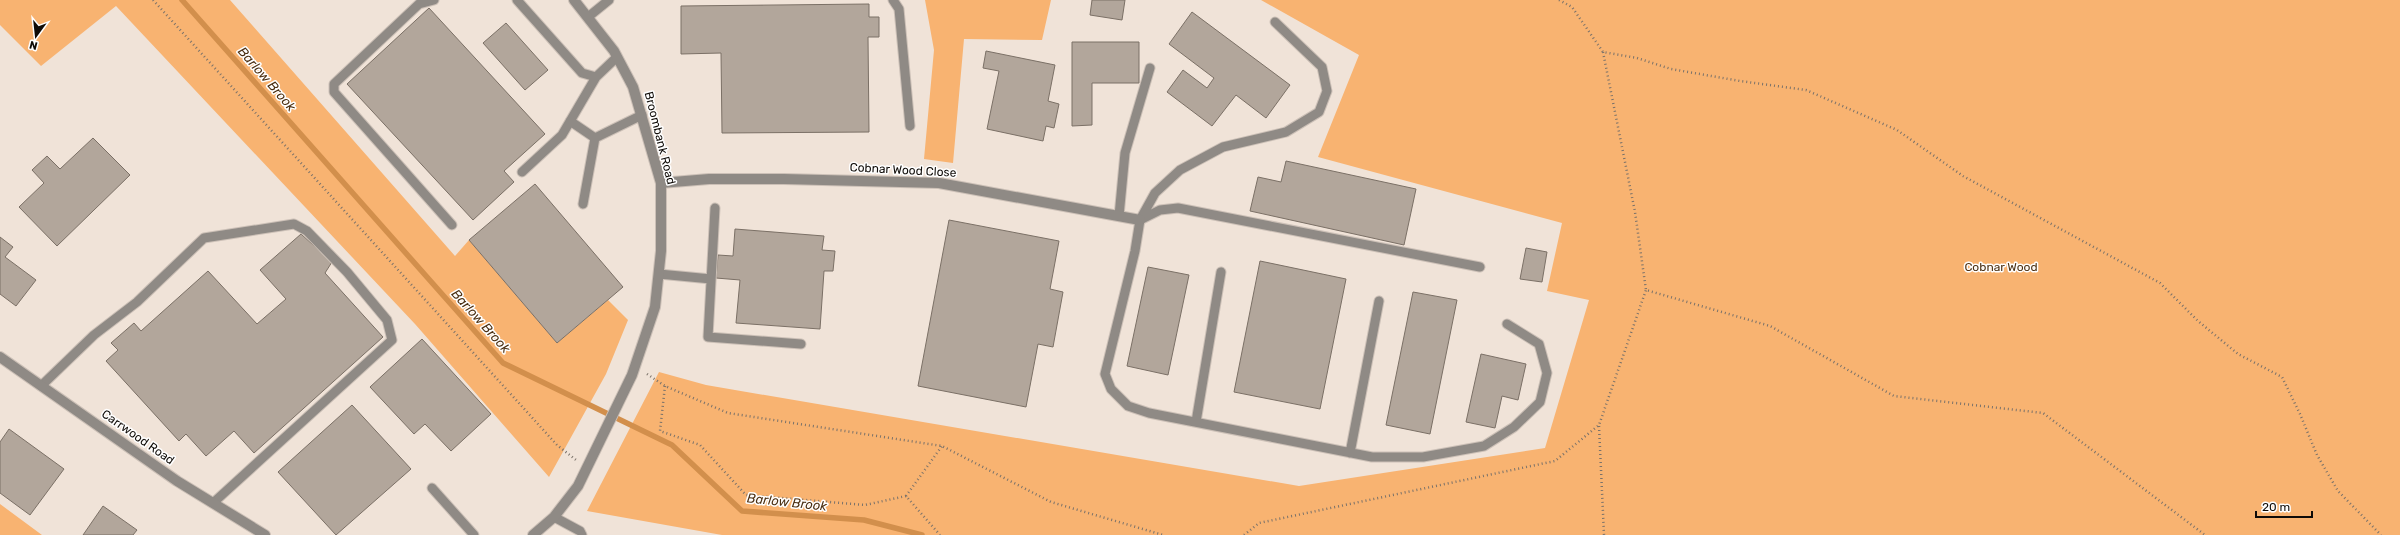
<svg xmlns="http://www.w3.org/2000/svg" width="2400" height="535" viewBox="0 0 2400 535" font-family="Rubik,sans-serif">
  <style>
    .green { fill: #f8b371 }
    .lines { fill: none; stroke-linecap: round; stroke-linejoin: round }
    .stream { stroke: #d28f4c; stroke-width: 5.5 }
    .building { fill: #b2a69b; stroke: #7b7066 }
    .service-casing { stroke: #ccc0b7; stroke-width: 11 }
    .minor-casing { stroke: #ccc0b7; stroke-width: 12 }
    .tertiary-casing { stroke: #ccc0b7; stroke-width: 12 }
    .path { stroke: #7a726a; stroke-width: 2.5; stroke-dasharray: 1 3; stroke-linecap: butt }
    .service { stroke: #8f8a85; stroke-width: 9 }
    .minor { stroke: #8f8a85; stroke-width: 10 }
    .tertiary { stroke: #8f8a85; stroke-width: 10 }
    .labels { text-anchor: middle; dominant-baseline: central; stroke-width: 3; stroke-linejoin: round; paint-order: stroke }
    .street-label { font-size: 12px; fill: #0f0b07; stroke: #fff }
    .park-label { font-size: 12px; fill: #4b2f12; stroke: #fff }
    .water-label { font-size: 13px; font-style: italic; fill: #4b2f12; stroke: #fff }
  </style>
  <rect width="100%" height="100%" fill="#f0e3d8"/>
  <path class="green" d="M 0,0 L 230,0 L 455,256 L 469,240 L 557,343 L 608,300 L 628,320 L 606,374 L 549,477 L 415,324 L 116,6 L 41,66 L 0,25 Z
    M 925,0 L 1051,0 L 1042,40 L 964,39 L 953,163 L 924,159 L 934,50 Z
    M 1261,0 L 2400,0 L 2400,535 L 722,535 L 587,511 L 659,372 L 706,385 L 1299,486 L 1545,448 L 1589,300 L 1547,291 L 1562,223 L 1318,157 L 1359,55 Z
    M 0,504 L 42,535 L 0,535 Z"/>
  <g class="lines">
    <path class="stream" d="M 182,0 L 503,363 L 672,445 L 742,511 L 864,520 L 922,535"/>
  </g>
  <path class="building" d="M 1092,0 L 1125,0 L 1122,20 L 1090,15 Z
    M 869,4 L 869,17 L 879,17 L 879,37 L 868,37 L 869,132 L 722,133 L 721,53 L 681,54 L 681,6 Z
    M 429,8 L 545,134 L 504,171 L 514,182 L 473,220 L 347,84 Z
    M 1192,12 L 1290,85 L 1266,118 L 1236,95 L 1212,126 L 1167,92 L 1183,70 L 1207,88 L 1214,78 L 1169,44 Z
    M 506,23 L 548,70 L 525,90 L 483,43 Z
    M 1072,42 L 1139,42 L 1139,83 L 1092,83 L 1092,125 L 1072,126 Z
    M 986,51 L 1055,65 L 1048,101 L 1059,104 L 1054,128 L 1046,126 L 1043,141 L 987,129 L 999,71 L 983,68 Z
    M 93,138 L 130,175 L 57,246 L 19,207 L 44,183 L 32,170 L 47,156 L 60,169 Z
    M 1286,161 L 1416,189 L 1404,245 L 1250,211 L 1258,177 L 1281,182 Z
    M 535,184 L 623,287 L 557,343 L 469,240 Z
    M 949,220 L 1059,241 L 1050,289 L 1063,292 L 1053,347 L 1038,344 L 1026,407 L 918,386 Z
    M 735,229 L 824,236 L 822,250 L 835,251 L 833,271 L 824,271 L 820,329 L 736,323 L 740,280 L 716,278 L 718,255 L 733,256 Z
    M 301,234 L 332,262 L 325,273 L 383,337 L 254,453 L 234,431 L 206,456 L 186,434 L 179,441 L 106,361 L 118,350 L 111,343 L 134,323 L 141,331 L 208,271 L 257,324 L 286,299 L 260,270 Z
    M 0,237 L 13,247 L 5,257 L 36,280 L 16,306 L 0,294 Z
    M 1526,248 L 1547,252 L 1542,282 L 1520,279 Z
    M 1260,261 L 1346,279 L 1320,409 L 1234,392 Z
    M 1148,267 L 1189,275 L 1168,375 L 1127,366 Z
    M 1413,292 L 1457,300 L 1430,434 L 1386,425 Z
    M 422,339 L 491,414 L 451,451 L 425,424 L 414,434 L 370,387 Z
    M 1481,354 L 1526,364 L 1518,400 L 1502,396 L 1495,428 L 1466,422 Z
    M 352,405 L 411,469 L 336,535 L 278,472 Z
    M 9,429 L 64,469 L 30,515 L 0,493 L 0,442 Z
    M 103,506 L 137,530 L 133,535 L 83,535 Z"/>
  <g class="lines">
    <defs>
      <path id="service" d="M 434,0 L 419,4 L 334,84 L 334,92 L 452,225
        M 517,0 L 582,73 L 596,77 L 617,57
        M 893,0 L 899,9 L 910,126
        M 588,17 L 609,0
        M 1275,22 L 1322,67 L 1327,91 L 1319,112 L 1286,132 L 1223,147 L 1180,170 L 1155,193 L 1140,220 L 1135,251 L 1105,374 L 1111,389 L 1128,406 L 1149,413 L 1372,457 L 1423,457 L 1484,446 L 1514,427 L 1540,402 L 1547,373 L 1539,344 L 1507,324
        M 570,121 L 595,138 L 642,115
        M 522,172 L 562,135 L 596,77
        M 583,204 L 595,138
        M 715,208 L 708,337 L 801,344
        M 1119,216 L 1125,153 L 1150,68
        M 1140,220 L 1160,210 L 1178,208 L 1480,267
        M 659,274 L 711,279
        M 41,386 L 94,335 L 137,302 L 204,238 L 294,224 L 307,231 L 347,272 L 387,320 L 392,340 L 213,503
        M 1196,422 L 1221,272
        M 1350,453 L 1379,301
        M 432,488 L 474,535
        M 554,517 L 580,531 L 582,535"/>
      <path id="minor" d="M 661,183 L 709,179 L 784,179 L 939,183 L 1140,220"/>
      <path id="tertiary" d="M 0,357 L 177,481 L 265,535
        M 533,535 L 554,517 L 578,486 L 632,375 L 655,307 L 661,251 L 661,183 L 633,87 L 614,51 L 574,0"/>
    </defs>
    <use href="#service" class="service-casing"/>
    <use href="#minor" class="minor-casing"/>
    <use href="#tertiary" class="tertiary-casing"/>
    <path class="path" d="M 153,0 L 557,445 L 576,460
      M 1559,0 L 1572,7 L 1603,52 L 1637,58 L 1671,69 L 1740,81 L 1806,90 L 1897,130 L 1963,176 L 2160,283 L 2198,321 L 2238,354 L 2282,377 L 2300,414 L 2317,455 L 2338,491 L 2381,535
      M 1603,52 L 1635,212 L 1646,290 L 1770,326 L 1894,396 L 2043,413 L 2205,535
      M 647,374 L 665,386 L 728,413 L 942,446 L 1051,502 L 1163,535
      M 665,386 L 660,431 L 700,445 L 746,495 L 865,505 L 906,496 L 940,535
      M 1599,426 L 1604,535
      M 906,496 L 942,446
      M 1244,535 L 1259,523 L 1555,461 L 1599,425 L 1646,290"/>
    <use href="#service" class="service"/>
    <use href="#minor" class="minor"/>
    <use href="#tertiary" class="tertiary"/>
  </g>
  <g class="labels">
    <g class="street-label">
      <text transform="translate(660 138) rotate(76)">Broombank Road</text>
      <text transform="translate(903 170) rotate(3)">Cobnar Wood Close</text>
      <text transform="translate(138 437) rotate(35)">Carrwood Road</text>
    </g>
    <g class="park-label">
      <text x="2001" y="267">Cobnar Wood</text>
    </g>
    <g class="water-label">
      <text transform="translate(267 79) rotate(49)">Barlow Brook</text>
      <text transform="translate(481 321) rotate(48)">Barlow Brook</text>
      <text transform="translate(787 502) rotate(6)">Barlow Brook</text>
    </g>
  </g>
  <g transform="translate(36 36) rotate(195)" stroke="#ffffff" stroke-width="3" paint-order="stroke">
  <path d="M0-3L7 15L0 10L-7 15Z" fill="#0f0b07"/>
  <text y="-6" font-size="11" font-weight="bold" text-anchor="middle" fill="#0f0b07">N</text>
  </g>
  <path d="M2256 511v6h56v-6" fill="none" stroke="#0f0b07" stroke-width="2"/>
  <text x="2262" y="511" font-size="12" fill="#0f0b07" stroke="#ffffff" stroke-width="3" paint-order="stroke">20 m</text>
</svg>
